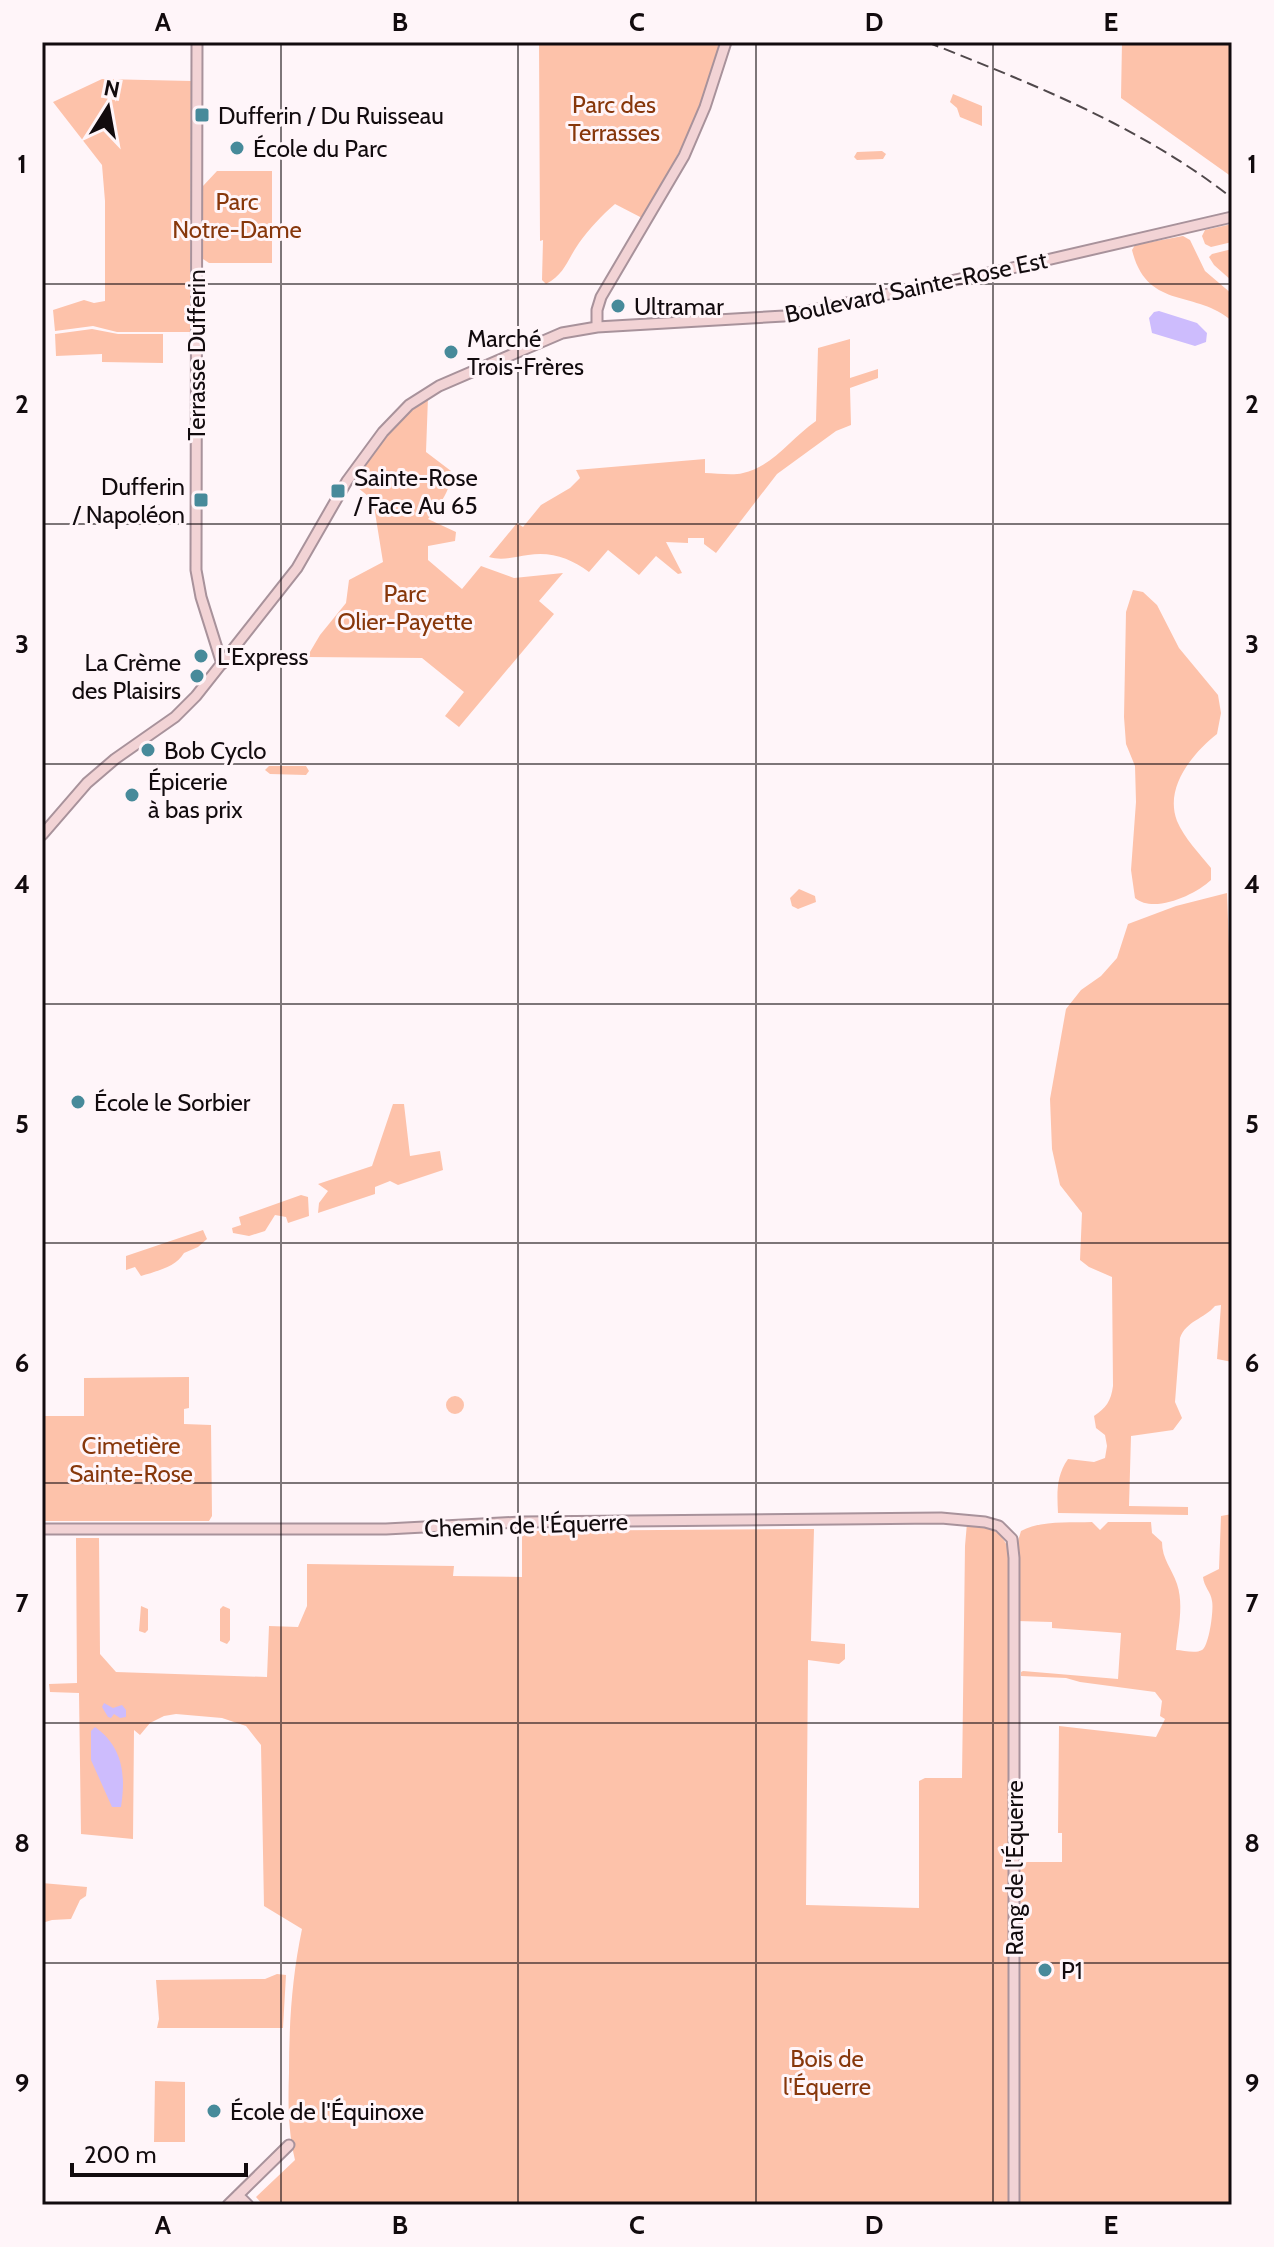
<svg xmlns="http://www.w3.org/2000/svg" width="1274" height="2247" viewBox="0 0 1274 2247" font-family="Cabin,sans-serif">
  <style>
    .green { fill: #fdc2aa }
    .water { fill: #cdbcfd }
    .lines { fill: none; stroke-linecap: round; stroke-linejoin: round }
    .secondary-casing { stroke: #a8929b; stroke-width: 13 }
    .secondary { stroke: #f2d3d5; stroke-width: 9 }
    .rail { stroke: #50484b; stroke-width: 2; stroke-dasharray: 12 6; stroke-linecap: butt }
    .grid { fill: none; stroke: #120b0e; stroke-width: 2; stroke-opacity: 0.55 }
    .poi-dot { fill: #478a9a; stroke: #fff5f9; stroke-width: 3 }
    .labels { text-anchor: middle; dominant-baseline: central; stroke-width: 6; stroke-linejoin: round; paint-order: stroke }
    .park-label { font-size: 24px; fill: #87370b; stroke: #fff5f9 }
    .poi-label { font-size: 24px; fill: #120b0e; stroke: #fff5f9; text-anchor: start }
    .street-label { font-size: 24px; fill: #120b0e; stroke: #fff5f9 }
    .neatline { fill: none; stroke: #120b0e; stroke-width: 3 }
    .grid-label { font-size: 26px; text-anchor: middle; font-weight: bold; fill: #120b0e }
  </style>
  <rect width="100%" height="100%" fill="#fff5f9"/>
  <path class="green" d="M 539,42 L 722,42 L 690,131 L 644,219 L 615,204 C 601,216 590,228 579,243 C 567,260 565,274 546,284 L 542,280 L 543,240 L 540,241 Z
    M 1122,42 L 1232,42 L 1232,177 L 1121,98 Z
    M 102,79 L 191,81 L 190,332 L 117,332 L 93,326 L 55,331 L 53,310 L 84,300 L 94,303 L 105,301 L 105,201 L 102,165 L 53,102 Z
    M 953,94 L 982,106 L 982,126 L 960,117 L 957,108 L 950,102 Z
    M 882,151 L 886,154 L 883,159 L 857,160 L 854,157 L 857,152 Z
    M 217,171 L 272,171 L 272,263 L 209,263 L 203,259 L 203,186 Z
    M 1232,224 L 1232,242 L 1211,247 L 1205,244 L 1202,236 L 1205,230 Z
    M 1183,236 L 1190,240 L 1205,271 L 1232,294 L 1232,321 C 1196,289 1147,311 1132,250 L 1135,245 Z
    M 1232,249 L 1232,281 L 1214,265 L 1209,257 L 1212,254 Z
    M 92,329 L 118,334 L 163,334 L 163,363 L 102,362 L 102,354 L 56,356 L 55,334 Z
    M 850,339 L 850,378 L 878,369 L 878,378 L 850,388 L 851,425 L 836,431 L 777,474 L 716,553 L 704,544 L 704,538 L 688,538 L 688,543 L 666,542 L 682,573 L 678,574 L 656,556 L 639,575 L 608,550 L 589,572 C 571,558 550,551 528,555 C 514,557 502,561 489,557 L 517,523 L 523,527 L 541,505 L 570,488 L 580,478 L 576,470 L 705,459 L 705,473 C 717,473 732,476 743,473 C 774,466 791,438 816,421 L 818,348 Z
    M 428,397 L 426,452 L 451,471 C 452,489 440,505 428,519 L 456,532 L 455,541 L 428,546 L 428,560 L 462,589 L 481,566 L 514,578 L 563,573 L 539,601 L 554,614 L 459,727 L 445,716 L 464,692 L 422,658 L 307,657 L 320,635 L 346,603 L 349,580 L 383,562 L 373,500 L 352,483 L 395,425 Z
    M 1133,590 L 1143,592 L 1157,605 L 1179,648 L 1218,695 L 1221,713 L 1217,734 C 1193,753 1164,787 1177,821 C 1184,838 1200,854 1211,868 L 1211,880 C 1195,895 1154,914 1135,898 L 1131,870 L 1136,802 L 1135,766 L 1126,744 L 1124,717 L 1126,612 Z
    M 269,766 L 306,766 L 309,771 L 306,775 L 270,774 L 265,770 Z
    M 799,889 L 815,896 L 816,902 L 798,909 L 792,906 L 790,898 Z
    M 1227,893 L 1232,1027 L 1232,1362 L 1217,1359 L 1221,1305 L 1215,1306 C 1204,1319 1186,1321 1180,1338 L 1175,1402 L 1182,1418 L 1173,1430 L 1131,1436 L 1129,1506 L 1188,1507 L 1188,1515 L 1058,1513 C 1057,1493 1056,1476 1068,1459 L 1094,1462 L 1105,1458 L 1107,1446 L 1105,1435 L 1096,1428 L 1094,1416 C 1106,1408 1111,1401 1113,1386 L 1112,1277 L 1089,1267 L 1080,1260 L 1082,1213 L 1060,1185 L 1052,1149 L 1050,1099 L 1066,1009 L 1081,990 L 1101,976 L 1117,958 L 1128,924 L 1176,906 Z
    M 393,1104 L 404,1104 L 410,1156 L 440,1151 L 443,1170 L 398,1185 L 390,1181 L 375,1187 L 375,1194 L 318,1213 L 319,1203 L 328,1191 L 318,1184 L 372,1166 Z
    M 301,1195 L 308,1197 L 309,1216 L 288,1223 L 286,1217 L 275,1215 L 265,1231 L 249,1236 L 233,1233 L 232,1228 L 241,1225 L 239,1217 Z
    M 203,1230 L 207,1239 L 198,1247 L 184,1253 C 176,1267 157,1271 141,1276 L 135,1267 L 126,1270 L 126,1256 Z
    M 189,1377 L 189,1408 L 184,1409 L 184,1424 L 211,1425 L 212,1516 L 209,1521 L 42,1521 L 42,1416 L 84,1416 L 84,1378 Z
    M446 1405a9 9 0 1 1 18 0a9 9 0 1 1-18 0Z
    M 1232,1514 L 1232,2205 L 263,2205 L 256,2197 L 295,2160 C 288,2130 288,2103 289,2073 C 289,2023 292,1977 302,1929 L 264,1906 L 261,1745 L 246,1726 L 222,1718 L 176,1714 L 164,1716 L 150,1723 L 140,1735 L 134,1730 L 133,1839 L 81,1834 L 79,1693 L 50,1692 L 49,1684 L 77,1683 L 76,1538 L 99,1538 L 100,1654 L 116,1672 L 267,1677 L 269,1626 L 298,1627 L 307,1606 L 307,1564 L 454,1566 L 453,1576 L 522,1577 L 522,1531 L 814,1529 L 811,1641 L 845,1644 L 845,1659 L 839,1664 L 808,1660 L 806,1905 L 919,1908 L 919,1781 L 925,1778 L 962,1778 L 965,1546 L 967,1523 C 990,1525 1006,1533 1010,1556 L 1018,1867 L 1027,1862 L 1062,1862 L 1062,1833 L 1058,1833 L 1059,1726 L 1156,1737 L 1165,1719 L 1160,1716 L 1162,1701 L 1155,1692 L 1080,1682 L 1066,1678 L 1021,1676 L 1021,1672 L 1023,1671 L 1118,1679 L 1121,1633 L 1052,1628 L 1052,1622 L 1017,1621 L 1018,1541 L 1021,1531 C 1042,1520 1068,1523 1092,1522 L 1100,1530 L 1108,1522 L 1151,1522 L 1152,1533 L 1162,1542 C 1162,1559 1172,1569 1177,1584 C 1184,1605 1178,1629 1176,1650 C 1183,1650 1195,1654 1202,1650 C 1209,1646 1214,1609 1212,1601 C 1211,1592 1204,1587 1203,1577 L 1219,1569 L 1221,1516 Z
    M 141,1606 L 148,1609 L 148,1630 L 145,1633 L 139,1631 Z
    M 223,1606 L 230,1609 L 230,1640 L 227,1644 L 220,1641 L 220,1609 Z
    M 42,1883 L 87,1887 L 86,1896 L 80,1900 L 71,1919 L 52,1920 L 42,1923 Z
    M 277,1974 L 286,1975 L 283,2028 L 157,2028 L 159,2019 L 156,1980 L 265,1979 Z
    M 155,2081 L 185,2082 L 185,2142 L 154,2142 Z"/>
  <path class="water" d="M 1159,311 L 1197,323 L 1207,333 L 1206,342 L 1195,346 L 1152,333 L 1149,318 L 1154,312 Z
    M 104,1703 L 113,1708 L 122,1705 L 126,1710 L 126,1717 L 120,1718 L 114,1714 L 111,1718 L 108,1717 L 102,1707 Z
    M 95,1727 C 123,1747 126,1775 121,1807 L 112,1807 L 91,1760 L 91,1731 Z"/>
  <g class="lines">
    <defs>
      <path id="secondary" d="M 197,42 L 196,570 L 201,597 L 222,664
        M 597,327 L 597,310 L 601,297 L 684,156 L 705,107 L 726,42
        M 42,835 L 87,783 L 115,759 L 175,717 L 196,696 L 297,568 L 347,481 L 383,432 L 409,405 L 439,386 L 562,333 L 597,327 L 784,316 L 1012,268 L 1232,217
        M 42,1529 L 386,1529 L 521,1522 L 941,1518 L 985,1522 L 999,1526 L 1012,1539 L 1014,1558 L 1014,2205
        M 238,2195 L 248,2205
        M 228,2205 L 289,2145"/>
    </defs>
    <use href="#secondary" class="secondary-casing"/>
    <use href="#secondary" class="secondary"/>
    <path class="rail" d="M 927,42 C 1035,85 1140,126 1232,198"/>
  </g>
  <path class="grid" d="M 281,42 L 281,2205M 518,42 L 518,2205M 756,42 L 756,2205M 993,42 L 993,2205M 42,284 L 1232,284M 42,524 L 1232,524M 42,764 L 1232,764M 42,1004 L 1232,1004M 42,1243 L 1232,1243M 42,1483 L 1232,1483M 42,1723 L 1232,1723M 42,1963 L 1232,1963"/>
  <g class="poi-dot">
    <rect x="194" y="107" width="16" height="16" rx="4"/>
    <circle cx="237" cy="148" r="8"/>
    <circle cx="618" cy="306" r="8"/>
    <circle cx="451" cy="352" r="8"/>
    <rect x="330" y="483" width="16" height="16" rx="4"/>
    <rect x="193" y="492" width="16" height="16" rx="4"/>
    <circle cx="201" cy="656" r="8"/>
    <circle cx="197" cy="676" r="8"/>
    <circle cx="148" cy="750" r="8"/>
    <circle cx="132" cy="795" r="8"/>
    <circle cx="78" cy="1102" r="8"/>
    <circle cx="1045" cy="1970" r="8"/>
    <circle cx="214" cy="2111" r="8"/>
  </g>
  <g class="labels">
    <g class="park-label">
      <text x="614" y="104">Parc des<tspan x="614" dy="28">Terrasses</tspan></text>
      <text x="237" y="201">Parc<tspan x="237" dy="28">Notre-Dame</tspan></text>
      <text x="405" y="593">Parc<tspan x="405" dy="28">Olier-Payette</tspan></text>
      <text x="131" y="1445">Cimetière<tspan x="131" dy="28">Sainte-Rose</tspan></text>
      <text x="827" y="2058">Bois de<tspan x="827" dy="28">l'Équerre</tspan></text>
    </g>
    <g class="poi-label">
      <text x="218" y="115">Dufferin / Du Ruisseau</text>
      <text x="253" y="148">École du Parc</text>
      <text x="634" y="306">Ultramar</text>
      <text x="467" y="338">Marché<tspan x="467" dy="28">Trois-Frères</tspan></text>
      <text x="354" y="477">Sainte-Rose<tspan x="354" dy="28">/ Face Au 65</tspan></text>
      <text x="185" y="486" text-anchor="end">Dufferin<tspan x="185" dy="28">/ Napoléon</tspan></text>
      <text x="217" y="656">L'Express</text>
      <text x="181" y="662" text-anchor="end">La Crème<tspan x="181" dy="28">des Plaisirs</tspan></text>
      <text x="164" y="750">Bob Cyclo</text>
      <text x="148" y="781">Épicerie<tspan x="148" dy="28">à bas prix</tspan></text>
      <text x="94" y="1102">École le Sorbier</text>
      <text x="1061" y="1970">P1</text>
      <text x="230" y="2111">École de l'Équinoxe</text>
    </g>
    <g class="street-label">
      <text transform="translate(916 287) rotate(-12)">Boulevard Sainte-Rose Est</text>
      <text transform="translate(196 355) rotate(-90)">Terrasse Dufferin</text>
      <text transform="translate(526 1525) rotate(-2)">Chemin de l'Équerre</text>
      <text transform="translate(1014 1868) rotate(-90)">Rang de l'Équerre</text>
    </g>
  </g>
  <rect width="1274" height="2247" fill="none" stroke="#fff5f9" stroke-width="88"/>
  <g transform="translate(108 108) rotate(11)" stroke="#fff5f9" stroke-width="6" paint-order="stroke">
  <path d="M0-6L14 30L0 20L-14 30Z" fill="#120b0e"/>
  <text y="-12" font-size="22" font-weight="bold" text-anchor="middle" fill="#120b0e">N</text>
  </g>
  <path d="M72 2163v12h174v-12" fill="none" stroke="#120b0e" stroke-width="4"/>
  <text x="84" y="2163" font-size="24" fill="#120b0e" stroke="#fff5f9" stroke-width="6" paint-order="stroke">200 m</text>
  <rect x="44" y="44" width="1186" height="2159" class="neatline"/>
  <g class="grid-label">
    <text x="163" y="31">A</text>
    <text x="400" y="31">B</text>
    <text x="637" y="31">C</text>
    <text x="874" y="31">D</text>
    <text x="1111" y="31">E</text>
    <text x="22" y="173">1</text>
    <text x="1252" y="173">1</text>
    <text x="22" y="413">2</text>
    <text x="1252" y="413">2</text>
    <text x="22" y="653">3</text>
    <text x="1252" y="653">3</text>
    <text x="22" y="893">4</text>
    <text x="1252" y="893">4</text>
    <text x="22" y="1133">5</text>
    <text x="1252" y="1133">5</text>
    <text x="22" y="1372">6</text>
    <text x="1252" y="1372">6</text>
    <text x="22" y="1612">7</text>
    <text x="1252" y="1612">7</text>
    <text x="22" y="1852">8</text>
    <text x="1252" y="1852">8</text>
    <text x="22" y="2092">9</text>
    <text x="1252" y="2092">9</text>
    <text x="163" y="2234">A</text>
    <text x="400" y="2234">B</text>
    <text x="637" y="2234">C</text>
    <text x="874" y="2234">D</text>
    <text x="1111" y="2234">E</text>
  </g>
</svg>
